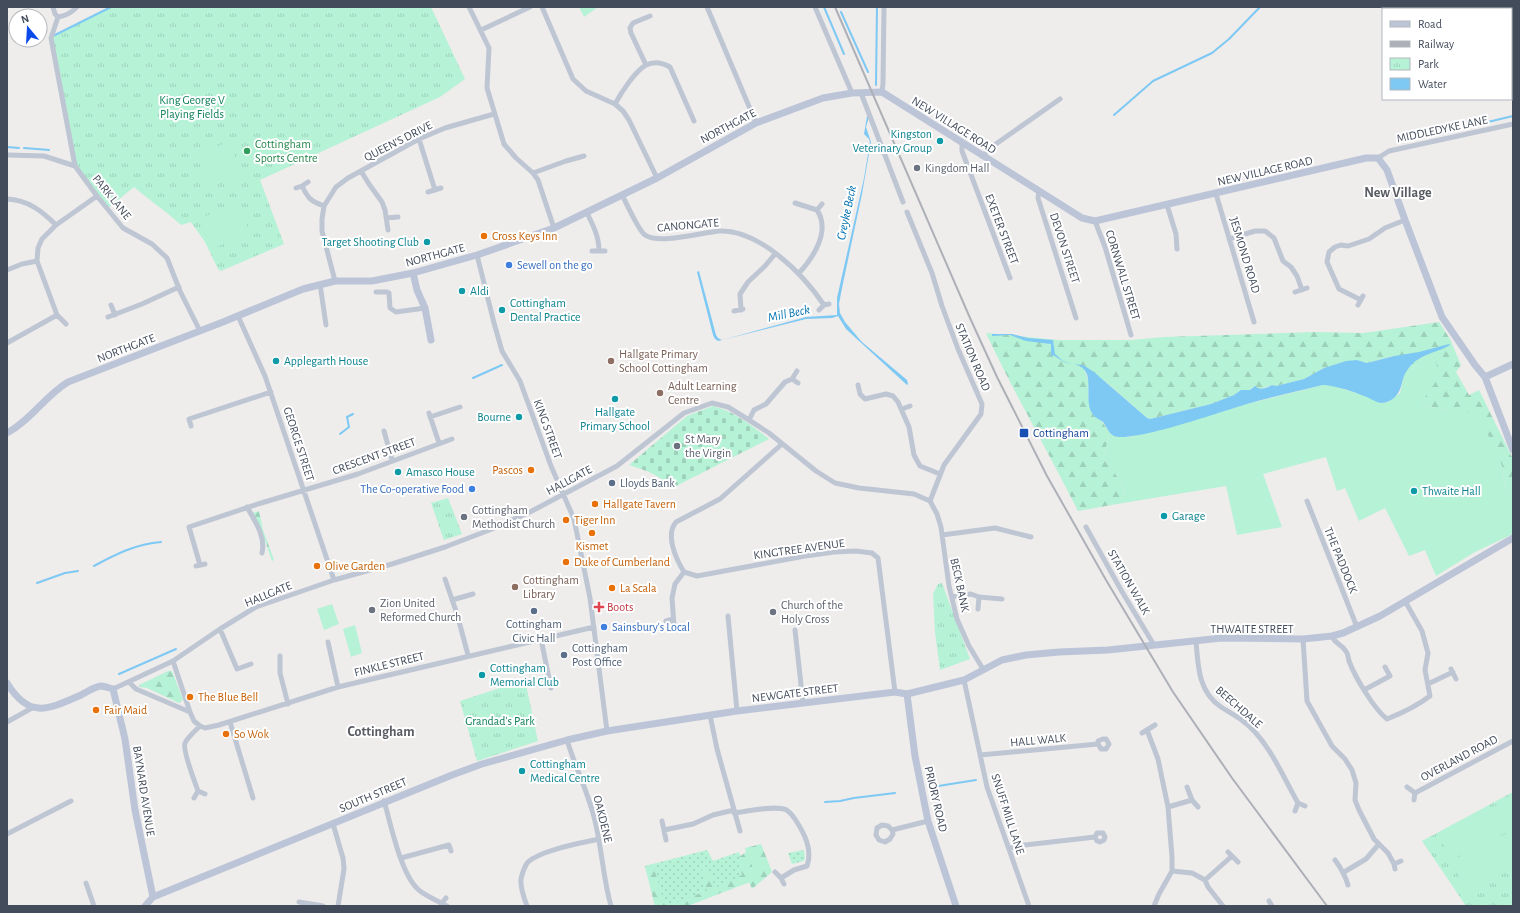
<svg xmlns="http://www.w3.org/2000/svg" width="1520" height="913" viewBox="0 0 1520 913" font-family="'Alegreya Sans',sans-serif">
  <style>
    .grass { fill: url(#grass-dots) }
    .forest { fill: url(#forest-firs) }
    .cemetery { fill: url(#cemetery-stones) }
    .park { fill: url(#park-tufts) }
    .garden { fill: #b5f2d6 }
    .water { fill: #7ec9f3 }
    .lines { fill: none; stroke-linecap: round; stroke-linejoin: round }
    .stream { stroke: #7ec9f3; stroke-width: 2 }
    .street { stroke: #bec6d3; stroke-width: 5 }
    .secondary { stroke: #bcc5d7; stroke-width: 7 }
    .rail { stroke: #adb0b7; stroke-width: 2 }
    .culture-dot { fill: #0f9aa8; stroke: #fff; stroke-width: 1.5 }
    .leisure-dot { fill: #2e9e5b; stroke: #fff; stroke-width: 1.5 }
    .worship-dot { fill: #6b7280; stroke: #fff; stroke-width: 1.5 }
    .food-dot { fill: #e8710a; stroke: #fff; stroke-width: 1.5 }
    .shop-dot { fill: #3f7fe0; stroke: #fff; stroke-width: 1.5 }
    .education-dot { fill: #8d6e63; stroke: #fff; stroke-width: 1.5 }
    .transit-dot { fill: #1a4fb4; stroke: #fff; stroke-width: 1.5 }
    .service-dot { fill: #5c6f8a; stroke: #fff; stroke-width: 1.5 }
    .health-dot { fill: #e0444e; stroke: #fff; stroke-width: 1.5 }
    .labels { text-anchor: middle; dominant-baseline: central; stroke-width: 4; stroke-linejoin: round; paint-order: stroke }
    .park-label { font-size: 12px; fill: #0f8159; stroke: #fff }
    .street-label { font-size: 12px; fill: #434c5b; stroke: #fff }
    .culture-label { font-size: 12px; fill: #0d838f; stroke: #fff; text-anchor: start }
    .leisure-label { font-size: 12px; fill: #27864d; stroke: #fff; text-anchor: start }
    .worship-label { font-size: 12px; fill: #5b616d; stroke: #fff; text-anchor: start }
    .food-label { font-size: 12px; fill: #c56008; stroke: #fff; text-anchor: start }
    .shop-label { font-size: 12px; fill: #366cbe; stroke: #fff; text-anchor: start }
    .education-label { font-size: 12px; fill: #785e54; stroke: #fff; text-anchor: start }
    .transit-label { font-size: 12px; fill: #164399; stroke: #fff; text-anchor: start }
    .service-label { font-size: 12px; fill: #4e5e75; stroke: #fff; text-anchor: start }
    .health-label { font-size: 12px; fill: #be3a42; stroke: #fff; text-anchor: start }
    .water-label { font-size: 13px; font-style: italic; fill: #0071b0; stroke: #fff }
    .quarter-label { font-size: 14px; font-weight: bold; fill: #585b62; stroke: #fff }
  </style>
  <defs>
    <pattern id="grass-dots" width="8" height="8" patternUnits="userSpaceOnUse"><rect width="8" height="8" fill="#b5f2d6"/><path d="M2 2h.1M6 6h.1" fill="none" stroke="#9dd1ba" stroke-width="1.8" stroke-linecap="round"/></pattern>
    <pattern id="forest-firs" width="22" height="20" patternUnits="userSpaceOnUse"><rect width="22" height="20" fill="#b5f2d6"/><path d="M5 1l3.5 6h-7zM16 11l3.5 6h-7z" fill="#9dd1ba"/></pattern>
    <pattern id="cemetery-stones" width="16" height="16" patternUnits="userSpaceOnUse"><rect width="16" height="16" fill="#b5f2d6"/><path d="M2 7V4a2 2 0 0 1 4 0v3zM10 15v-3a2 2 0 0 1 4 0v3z" fill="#9dd1ba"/></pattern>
    <pattern id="park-tufts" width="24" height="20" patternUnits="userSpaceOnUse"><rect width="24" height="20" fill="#b5f2d6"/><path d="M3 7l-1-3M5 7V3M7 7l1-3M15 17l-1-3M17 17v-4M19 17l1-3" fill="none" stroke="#9dd1ba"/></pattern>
  </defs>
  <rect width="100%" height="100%" fill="#efecec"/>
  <path class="grass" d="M 707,850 L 713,861 L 739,852 L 750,882 L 687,906 L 655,906 L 645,866 Z
    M 804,850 L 805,859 L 803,861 L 792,864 L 788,853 Z"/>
  <path class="forest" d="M 1439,322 L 1450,339 L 1461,365 L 1456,372 L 1469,395 L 1479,390 L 1513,459 L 1513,493 L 1505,487 L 1503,469 L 1466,411 L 1448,411 L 1423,405 L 1422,401 L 1439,376 L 1393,356 L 1367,363 L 1357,360 L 1324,368 L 1304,379 L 1276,386 L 1272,385 L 1261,389 L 1253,387 L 1250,390 L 1241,390 L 1234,395 L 1211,404 L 1150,419 L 1147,418 L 1106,382 L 1083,365 L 1089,383 L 1088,396 L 1093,414 L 1103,423 L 1110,433 L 1103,458 C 1113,471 1128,486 1123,503 L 1078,511 C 1048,451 1014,393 986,333 L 1059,340 L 1131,340 L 1164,337 L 1314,332 L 1364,333 Z
    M 259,511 L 263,530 L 274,560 L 272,561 L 262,532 L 253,513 Z
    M 168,671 L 172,671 L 183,700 L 179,703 L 147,688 L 140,687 L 139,685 Z
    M 761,844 L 772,872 L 752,889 L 749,882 L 687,906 L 666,906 L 707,891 L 701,867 L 706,865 L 715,888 L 742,875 L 739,857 L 746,852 L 745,848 Z
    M 653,864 L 665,906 L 655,906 L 645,866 Z"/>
  <path class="cemetery" d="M 713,406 C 735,412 751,425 769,439 L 672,488 C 657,474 648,471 629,465 L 687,416 Z"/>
  <path class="park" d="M 110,7 L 431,7 L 465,79 L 440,97 L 260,180 L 284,244 L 221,271 L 218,269 L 205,242 L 191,222 L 181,225 C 166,211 149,200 134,187 L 107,209 L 75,166 L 52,37 Z
    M 579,7 L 598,7 L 584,17 Z
    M 448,498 L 462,534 L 444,540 L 431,503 Z
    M 942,583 L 970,659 L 940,670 L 935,632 L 933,594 L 938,584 Z
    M 525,680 L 538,741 L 477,761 L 460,701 Z
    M 1513,792 L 1513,906 L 1466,906 L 1422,841 Z
    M 762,856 L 767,870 L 754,874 L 750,861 Z"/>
  <path class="garden" d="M 229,142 L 242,174 L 209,187 L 196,154 Z
    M 237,203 L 250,232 L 212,249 L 199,219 Z
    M 1425,354 L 1435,360 L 1440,376 L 1422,401 L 1423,405 L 1448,411 L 1466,411 L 1478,417 L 1497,451 L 1503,469 L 1505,487 L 1513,493 L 1513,534 L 1475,552 L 1436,576 L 1425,550 L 1409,556 L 1385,508 L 1359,521 L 1345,488 L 1337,491 L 1326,457 L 1263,474 L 1282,527 L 1237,535 L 1226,486 L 1123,503 C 1128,486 1113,471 1103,458 L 1110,433 L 1114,436 L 1128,437 L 1147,433 L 1247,404 L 1323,385 L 1330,385 L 1363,395 L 1382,403 L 1388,402 L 1400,393 L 1404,375 L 1407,369 Z
    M 332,604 L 339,624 L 324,630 L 317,609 Z
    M 355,625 L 362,653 L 351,657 L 343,629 Z
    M 1504,801 L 1513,819 L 1513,828 L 1451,860 L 1439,835 Z
    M 1513,830 L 1513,867 L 1467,891 L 1451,862 Z"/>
  <path class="water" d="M 867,116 L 869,117 L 866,127 L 871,142 L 862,194 L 842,288 L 839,304 L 840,313 L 845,322 L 862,342 L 907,380 L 908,384 L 907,385 L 846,329 L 838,316 L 832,318 L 806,319 L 718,341 L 715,339 L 713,335 L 697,272 L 699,271 L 716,335 L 718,338 L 722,340 L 806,317 L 837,315 L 837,298 L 864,178 L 870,142 L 869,139 L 864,134 Z
    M 992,334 L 1012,334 L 1028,338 L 1053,340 L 1055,354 L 1063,361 L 1072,364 L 1064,362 L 1053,355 L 1051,357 L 1051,344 L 1026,341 L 1010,335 L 992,336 Z
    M 1449,344 L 1450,345 C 1435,354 1420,353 1408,369 C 1400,379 1404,389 1394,398 C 1391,400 1387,403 1381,403 C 1375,402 1370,398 1364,396 C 1355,392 1333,385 1323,385 C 1298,391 1272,397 1247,404 C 1223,411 1133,443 1114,436 C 1108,433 1107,427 1103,422 C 1100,420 1098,419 1095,417 C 1079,401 1101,369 1073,364 L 1083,365 L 1094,372 L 1147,418 L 1150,419 L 1211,404 L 1234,395 L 1241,390 L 1250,390 L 1255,386 C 1260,391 1267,388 1272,385 L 1276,386 L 1304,379 L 1324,368 L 1346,361 L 1357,360 L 1367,363 L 1394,356 L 1419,352 Z"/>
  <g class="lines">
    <path class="stream" d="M 824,7 L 844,54
      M 1494,7 L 1495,9
      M 841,12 L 868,72
      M 53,36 L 111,7
      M 1511,49 L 1513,54
      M 876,85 L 877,7
      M 1114,115 L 1153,81 L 1212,53 L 1229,39 L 1260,7
      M 1429,136 L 1513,116
      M 7,147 L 19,148
      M 24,148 L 49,150
      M 473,378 L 502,365
      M 340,434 L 349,427 L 347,417 L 353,414
      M 94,566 C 116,554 136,544 161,542
      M 37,583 L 65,573 L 78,571
      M 119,674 L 176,649
      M 932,787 L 976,780
      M 825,802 L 840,801 L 854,798 L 895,793"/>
    <path class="street" d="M 53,7 L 55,14 L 58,17 C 66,16 72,12 77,7
      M 469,7 L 489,48 L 487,88 L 504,144 L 516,158 L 533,173 L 538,180 L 554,228
      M 542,7 L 573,79 L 586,91 L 615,104 L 623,111 L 629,120 L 657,178
      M 707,7 L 756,123
      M 815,7 L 852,93
      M 1500,7 L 1501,9
      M 58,17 L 51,38 L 75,166
      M 481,30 L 530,7
      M 1511,34 L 1513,39
      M 646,65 L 631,33 L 630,28 L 633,23 L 650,16
      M 882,92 L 883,83 L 884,7
      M 861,93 L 903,202
      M 615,104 C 621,93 635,71 646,65 C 654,61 663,63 670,67 L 694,121
      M 419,139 L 435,190
      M 962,142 L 962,151 L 1010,278
      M 7,155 L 44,156 L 75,166 L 97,196 L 123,228 L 152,244 L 167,258 L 180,291 L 200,331
      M 982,156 L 993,146 L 1060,99
      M 1378,158 L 1389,151 L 1513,124
      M 361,171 L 369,184 L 382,202 L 385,210 L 388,230
      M 533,173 L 566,161 L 584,156
      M 302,186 C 308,198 310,201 324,206
      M 296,188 L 302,186 L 308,182
      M 1039,191 L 1038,198 L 1076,318
      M 428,192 L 441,188
      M 1216,194 L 1254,322
      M 622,195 C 627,204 638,230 645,235 C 659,245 703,232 720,231 C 760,230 803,274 824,305
      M 7,199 C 28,200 42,211 56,225
      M 795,203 L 817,210 C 831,231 813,258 799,273
      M 1167,205 L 1176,234 L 1177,249
      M 817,210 L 822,204
      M 907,212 L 932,273 L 942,306 L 958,349 L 982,404 L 981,414 L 944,465 L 930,501
      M 587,213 C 593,225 599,237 599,250
      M 386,218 L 398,217
      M 1095,221 L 1105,247 L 1131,335
      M 1229,239 L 1255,231 L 1265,231 L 1274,238 L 1283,261 L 1291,267 L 1297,276 L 1302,290
      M 592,251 L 605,251
      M 477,255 L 494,323 L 502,351 L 520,381 L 551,466 L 574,519 L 590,598 L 607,731
      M 7,270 L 22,264 L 37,261
      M 335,281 L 322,231 L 322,219 L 324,206 L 336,187 L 348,178 L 419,139 L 445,128 L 494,114
      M 320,284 L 326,325
      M 376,292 L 387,292 L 389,293 L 390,308 L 396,312 L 425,308
      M 1295,292 L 1307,288
      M 1361,300 L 1339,289 L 1327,262 L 1329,252 L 1335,247 L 1341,245 L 1348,246 L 1369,239 L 1385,228 L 1405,220
      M 111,305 L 115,315
      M 1358,305 L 1363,296
      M 741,310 L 740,294 L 748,282 L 765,266 L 775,254
      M 819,310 L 824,305 L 829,304
      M 734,311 L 743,309
      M 57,315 L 66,324
      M 238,316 L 265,376 L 334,580
      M 108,317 L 142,304 L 179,287
      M 7,343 L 57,315 L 37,261 L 38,248 L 42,239 L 56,225 L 97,196
      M 792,379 L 798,383
      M 858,385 L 860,394 L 865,399 L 886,394 L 893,396 L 898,402 L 909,427 L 914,455 L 920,466 L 940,474
      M 902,409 L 910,406
      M 429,413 L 439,443
      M 430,417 L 460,407
      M 749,420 L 754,410 L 766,404 L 785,382 L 792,379 L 797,371
      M 191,426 L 189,419 L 271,392
      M 384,431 L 392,460
      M 930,501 L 937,514 L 941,527 L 949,586 L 957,619 L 969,646 L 983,669
      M 1307,501 L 1357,627
      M 247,507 C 255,521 266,537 262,553
      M 1086,527 L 1121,590 L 1154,645
      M 942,535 L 995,528 L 1031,537
      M 200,565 L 189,527 L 258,504 L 358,474 L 452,439
      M 196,566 L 205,564
      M 684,572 C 676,559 665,535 676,522 L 720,499 L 782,444
      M 445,579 L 457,614 L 468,655
      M 952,597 L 971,594 L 979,597 L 1002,599
      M 452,600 L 473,594
      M 978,609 L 979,597
      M 728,616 L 737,711
      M 666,621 L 673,619
      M 674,626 L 672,598 L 675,584 L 684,572 L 697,576 L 805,556 L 834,552 L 856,551 L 872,553 L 878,558 L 895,692
      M 220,629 L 237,669 L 251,664
      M 795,630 L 803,703
      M 1332,636 C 1334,643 1341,644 1345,650 C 1348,653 1348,657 1349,661 C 1355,677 1374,709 1387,719 C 1402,713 1417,706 1430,696 L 1425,670 L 1428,653 L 1422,631 L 1405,601
      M 541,639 L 551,688
      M 1303,639 L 1307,701 L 1332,746 L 1345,759 L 1352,770 L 1356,783 L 1355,800 L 1359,810 L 1374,839 L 1388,853 L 1394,864
      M 1196,641 C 1198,665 1198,692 1221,707 C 1235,716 1243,719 1255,732 C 1273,752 1285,780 1298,803
      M 328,642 L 338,687
      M 280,656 L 280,673 L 288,704
      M 173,661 L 190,712
      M 1451,669 L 1456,679
      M 964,680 L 987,787 L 1029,906
      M 129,682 L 136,689 L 190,712 L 194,721 L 200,726 L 205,728 L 219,725 L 338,687 L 594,627
      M 1428,684 L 1453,672
      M 113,689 L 173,661 L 220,629 L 256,607 L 334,580 L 392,564 L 445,547 L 492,529 L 530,512 L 617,466 L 684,413 L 712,403 L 728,407 L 749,420 L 769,433 L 816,471 L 835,483 L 859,488 L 914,494 L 930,501
      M 1364,690 L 1390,676 L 1385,667
      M 710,715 L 717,749 L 740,831
      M 7,722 L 32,708
      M 230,722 L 253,798
      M 1147,730 L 1158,759 L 1168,807 L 1172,857 L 1172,871 L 1159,894 L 1154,906
      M 1142,733 L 1155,725
      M 567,740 C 575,767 589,794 595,821 C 602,849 603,878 611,906
      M 980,755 L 1098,744 L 1101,749 L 1106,749 L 1109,744 L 1106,739 L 1103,739 L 1098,741 L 1098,744
      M 1187,787 L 1192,800 L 1198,807
      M 1407,787 L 1415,793 L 1414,800
      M 198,791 C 195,782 182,750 185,743 C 188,737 195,731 200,726
      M 1415,793 L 1513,741
      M 194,798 L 198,791 L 205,794
      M 384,801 C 391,824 401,877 420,891 C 428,897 438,901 447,906
      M 1168,807 L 1192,800
      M 1295,811 L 1298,803 L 1305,806
      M 734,813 C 750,811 769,806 784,809 C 789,810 792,815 795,819 C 804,833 813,849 807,866 L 794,870 L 781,878
      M 662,821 L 666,840
      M 333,824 L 343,858 L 344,869 L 338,906
      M 664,830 L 693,824 L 713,815 L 734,810
      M 892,830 L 888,826 L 882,825 L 877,828 L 876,835 L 879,840 L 885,842 L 890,839 L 893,834 L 892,830 L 928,821
      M 7,834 L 71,801
      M 1009,849 L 1016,846 L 1095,837 L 1097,841 L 1100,842 L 1104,840 L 1105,837 L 1103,833 L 1097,833 L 1095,837
      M 1228,852 L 1238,862
      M 401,858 L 449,845 L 451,851
      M 1335,860 C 1341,868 1345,875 1348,885
      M 1395,869 L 1394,864 L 1401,861
      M 1172,871 L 1192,873 L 1205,880 L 1208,887 L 1223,906
      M 775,872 L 781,878 L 784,884
      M 1344,872 L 1366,859 L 1379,844
      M 1205,880 L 1232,856
      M 86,883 L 94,906
      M 1269,901 L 1272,906
      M 299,902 L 323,906
      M 442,903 L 446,898
      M 527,906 C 524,898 520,888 521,879 C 522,874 525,865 528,862 C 541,850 581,843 599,839"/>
    <path class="secondary" d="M 413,273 L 417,290 L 425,308 L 431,340
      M 1485,377 L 1513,364
      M 7,433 C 31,420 45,396 68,382 L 223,322 L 303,289 L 335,281 L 372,281 L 413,273 L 477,255 L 554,228 L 657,178 L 756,123 L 823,98 L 852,93 L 882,92 L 1082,218 L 1095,221 L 1366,158 L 1378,158 L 1387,170 L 1405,220 L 1442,317 L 1475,365 L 1485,377 L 1513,450
      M 7,683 C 29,719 47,710 81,695 C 87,692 94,687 101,686 C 104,686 109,688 113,689 L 125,739 L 135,810 L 153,897
      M 907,694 L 915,756 L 928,821 L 956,906
      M 145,906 L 153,897 L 452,775 L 482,764 L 567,740 L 607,731 L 737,711 L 895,692 L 907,694 L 964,680 L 1002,660 L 1026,655 L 1059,652 L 1108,650 L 1222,638 L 1303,639 L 1332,636 L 1343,633 L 1380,616 L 1513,538"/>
    <path class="rail" d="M 835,7 L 970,318 L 997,377 L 1047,476 L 1106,580 L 1173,692 L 1232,778 L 1327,906"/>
  </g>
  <g class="culture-dot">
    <circle cx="940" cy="141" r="4"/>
    <circle cx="427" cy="242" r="4"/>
    <circle cx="462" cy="291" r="4"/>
    <circle cx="502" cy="310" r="4"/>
    <circle cx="276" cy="361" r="4"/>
    <circle cx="615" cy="399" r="4"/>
    <circle cx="519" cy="417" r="4"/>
    <circle cx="398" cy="472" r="4"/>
    <circle cx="1414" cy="491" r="4"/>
    <circle cx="1164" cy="516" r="4"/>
    <circle cx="482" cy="675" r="4"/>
    <circle cx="522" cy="771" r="4"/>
  </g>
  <circle class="leisure-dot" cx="247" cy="151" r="4"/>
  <g class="worship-dot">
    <circle cx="917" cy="168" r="4"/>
    <circle cx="677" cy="446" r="4"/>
    <circle cx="464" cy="517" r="4"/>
    <circle cx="372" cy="610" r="4"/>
    <circle cx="773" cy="612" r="4"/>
  </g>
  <g class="food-dot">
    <circle cx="484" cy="236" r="4"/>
    <circle cx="531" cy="470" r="4"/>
    <circle cx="595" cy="504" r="4"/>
    <circle cx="566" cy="520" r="4"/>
    <circle cx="592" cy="533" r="4"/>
    <circle cx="566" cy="562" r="4"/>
    <circle cx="317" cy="566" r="4"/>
    <circle cx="612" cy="588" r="4"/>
    <circle cx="190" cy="697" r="4"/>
    <circle cx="96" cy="710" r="4"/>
    <circle cx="226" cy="734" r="4"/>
  </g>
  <g class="shop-dot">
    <circle cx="509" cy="265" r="4"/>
    <circle cx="472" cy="489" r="4"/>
    <circle cx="604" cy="627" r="4"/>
  </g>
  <g class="education-dot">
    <circle cx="611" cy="361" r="4"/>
    <circle cx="660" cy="393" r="4"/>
    <circle cx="515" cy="587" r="4"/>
  </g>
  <rect class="transit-dot" x="1019" y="428" width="10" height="10" rx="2"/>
  <g class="service-dot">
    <circle cx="612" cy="483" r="4"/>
    <circle cx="534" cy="611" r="4"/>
    <circle cx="564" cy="655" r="4"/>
  </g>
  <path class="health-dot" d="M597 601h4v4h4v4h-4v4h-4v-4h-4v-4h4z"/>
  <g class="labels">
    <g class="park-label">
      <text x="192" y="100">King George V<tspan x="192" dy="14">Playing Fields</tspan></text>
      <text x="500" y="721">Grandad's Park</text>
    </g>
    <g class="street-label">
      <text transform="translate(954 125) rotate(32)">NEW VILLAGE ROAD</text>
      <text transform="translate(728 126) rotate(-28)">NORTHGATE</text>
      <text transform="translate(1442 129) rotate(-12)">MIDDLEDYKE LANE</text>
      <text transform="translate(398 141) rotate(-27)">QUEEN'S DRIVE</text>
      <text transform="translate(1265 171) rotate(-13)">NEW VILLAGE ROAD</text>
      <text transform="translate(112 197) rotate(51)">PARK LANE</text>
      <text transform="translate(688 225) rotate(-5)">CANONGATE</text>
      <text transform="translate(1002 229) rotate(69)">EXETER STREET</text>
      <text transform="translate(1065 248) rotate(72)">DEVON STREET</text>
      <text transform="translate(435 255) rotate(-15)">NORTHGATE</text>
      <text transform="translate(1245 255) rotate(73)">JESMOND ROAD</text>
      <text transform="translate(1123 275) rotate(73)">CORNWALL STREET</text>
      <text transform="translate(126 348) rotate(-21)">NORTHGATE</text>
      <text transform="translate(973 357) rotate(67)">STATION ROAD</text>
      <text transform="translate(548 429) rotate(70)">KING STREET</text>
      <text transform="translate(299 444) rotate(72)">GEORGE STREET</text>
      <text transform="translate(374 456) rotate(-20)">CRESCENT STREET</text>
      <text transform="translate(569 480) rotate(-28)">HALLGATE</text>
      <text transform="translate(799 549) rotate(-8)">KINGTREE AVENUE</text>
      <text transform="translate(1341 560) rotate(68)">THE PADDOCK</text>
      <text transform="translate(1129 582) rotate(60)">STATION WALK</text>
      <text transform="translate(960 585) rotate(78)">BECK BANK</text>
      <text transform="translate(268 594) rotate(-22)">HALLGATE</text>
      <text x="1252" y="629">THWAITE STREET</text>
      <text transform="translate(389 664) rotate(-14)">FINKLE STREET</text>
      <text transform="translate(795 693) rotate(-7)">NEWGATE STREET</text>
      <text transform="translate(1239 707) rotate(41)">BEECHDALE</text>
      <text transform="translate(1038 740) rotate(-5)">HALL WALK</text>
      <text transform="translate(1459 758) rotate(-28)">OVERLAND ROAD</text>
      <text transform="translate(144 791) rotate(81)">BAYNARD AVENUE</text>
      <text transform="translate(373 795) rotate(-23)">SOUTH STREET</text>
      <text transform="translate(936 799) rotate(77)">PRIORY ROAD</text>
      <text transform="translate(1008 814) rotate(72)">SNUFF MILL LANE</text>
      <text transform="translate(603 819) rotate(76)">OAKDENE</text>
    </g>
    <g class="culture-label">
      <text x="932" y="134" text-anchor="end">Kingston<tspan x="932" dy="14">Veterinary Group</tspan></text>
      <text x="419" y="242" text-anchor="end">Target Shooting Club</text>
      <text x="470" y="291">Aldi</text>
      <text x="510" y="303">Cottingham<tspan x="510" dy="14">Dental Practice</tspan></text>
      <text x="284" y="361">Applegarth House</text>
      <text x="615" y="412" text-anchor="middle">Hallgate<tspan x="615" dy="14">Primary School</tspan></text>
      <text x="511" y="417" text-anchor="end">Bourne</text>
      <text x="406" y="472">Amasco House</text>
      <text x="1422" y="491">Thwaite Hall</text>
      <text x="1172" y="516">Garage</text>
      <text x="490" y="668">Cottingham<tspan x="490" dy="14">Memorial Club</tspan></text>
      <text x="530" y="764">Cottingham<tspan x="530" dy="14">Medical Centre</tspan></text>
    </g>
    <g class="leisure-label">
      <text x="255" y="144">Cottingham<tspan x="255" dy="14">Sports Centre</tspan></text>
    </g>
    <g class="worship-label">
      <text x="925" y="168">Kingdom Hall</text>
      <text x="685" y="439">St Mary<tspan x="685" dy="14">the Virgin</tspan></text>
      <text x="472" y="510">Cottingham<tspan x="472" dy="14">Methodist Church</tspan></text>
      <text x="380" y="603">Zion United<tspan x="380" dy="14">Reformed Church</tspan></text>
      <text x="781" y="605">Church of the<tspan x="781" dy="14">Holy Cross</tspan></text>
    </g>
    <g class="food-label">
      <text x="492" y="236">Cross Keys Inn</text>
      <text x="523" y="470" text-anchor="end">Pascos</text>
      <text x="603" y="504">Hallgate Tavern</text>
      <text x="574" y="520">Tiger Inn</text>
      <text x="592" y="546" text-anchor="middle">Kismet</text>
      <text x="574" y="562">Duke of Cumberland</text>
      <text x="325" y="566">Olive Garden</text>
      <text x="620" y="588">La Scala</text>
      <text x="198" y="697">The Blue Bell</text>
      <text x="104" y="710">Fair Maid</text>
      <text x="234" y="734">So Wok</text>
    </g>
    <g class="shop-label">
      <text x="517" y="265">Sewell on the go</text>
      <text x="464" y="489" text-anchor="end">The Co-operative Food</text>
      <text x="612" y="627">Sainsbury's Local</text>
    </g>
    <g class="education-label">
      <text x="619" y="354">Hallgate Primary<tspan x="619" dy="14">School Cottingham</tspan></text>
      <text x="668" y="386">Adult Learning<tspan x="668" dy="14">Centre</tspan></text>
      <text x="523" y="580">Cottingham<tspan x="523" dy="14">Library</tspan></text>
    </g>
    <g class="transit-label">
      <text x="1033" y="433">Cottingham</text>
    </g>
    <g class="service-label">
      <text x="620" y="483">Lloyds Bank</text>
      <text x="534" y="624" text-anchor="middle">Cottingham<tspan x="534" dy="14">Civic Hall</tspan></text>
      <text x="572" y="648">Cottingham<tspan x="572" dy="14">Post Office</tspan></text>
    </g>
    <g class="health-label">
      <text x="607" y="607">Boots</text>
    </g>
    <g class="water-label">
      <text transform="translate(847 213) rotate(-78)">Creyke Beck</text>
      <text transform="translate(789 314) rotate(-12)">Mill Beck</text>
    </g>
    <g class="quarter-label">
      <text x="1398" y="193">New Village</text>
      <text x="381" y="732">Cottingham</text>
    </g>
  </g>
  <rect width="1520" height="913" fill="none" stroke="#434c5b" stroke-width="16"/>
  <rect x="1382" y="8" width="130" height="92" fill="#ffffff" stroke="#b4b7bd"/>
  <rect x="1390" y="21" width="20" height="6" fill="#bcc5d7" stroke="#b4b7bd"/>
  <text x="1418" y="28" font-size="12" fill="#434c5b">Road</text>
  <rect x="1390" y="41" width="20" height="6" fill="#adb0b7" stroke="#b4b7bd"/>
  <text x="1418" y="48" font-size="12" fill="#434c5b">Railway</text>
  <rect x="1390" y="58" width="20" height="12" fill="url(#park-tufts)" stroke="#b4b7bd"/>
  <text x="1418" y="68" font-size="12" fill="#434c5b">Park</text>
  <rect x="1390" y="78" width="20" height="12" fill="#7ec9f3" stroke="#b4b7bd"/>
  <text x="1418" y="88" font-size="12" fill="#434c5b">Water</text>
  <g transform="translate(28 28) rotate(342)"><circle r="19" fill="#ffffff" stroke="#b4b7bd"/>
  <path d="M0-3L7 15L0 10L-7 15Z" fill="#0a4aeb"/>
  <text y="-6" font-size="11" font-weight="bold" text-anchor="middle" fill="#434c5b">N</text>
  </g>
</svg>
